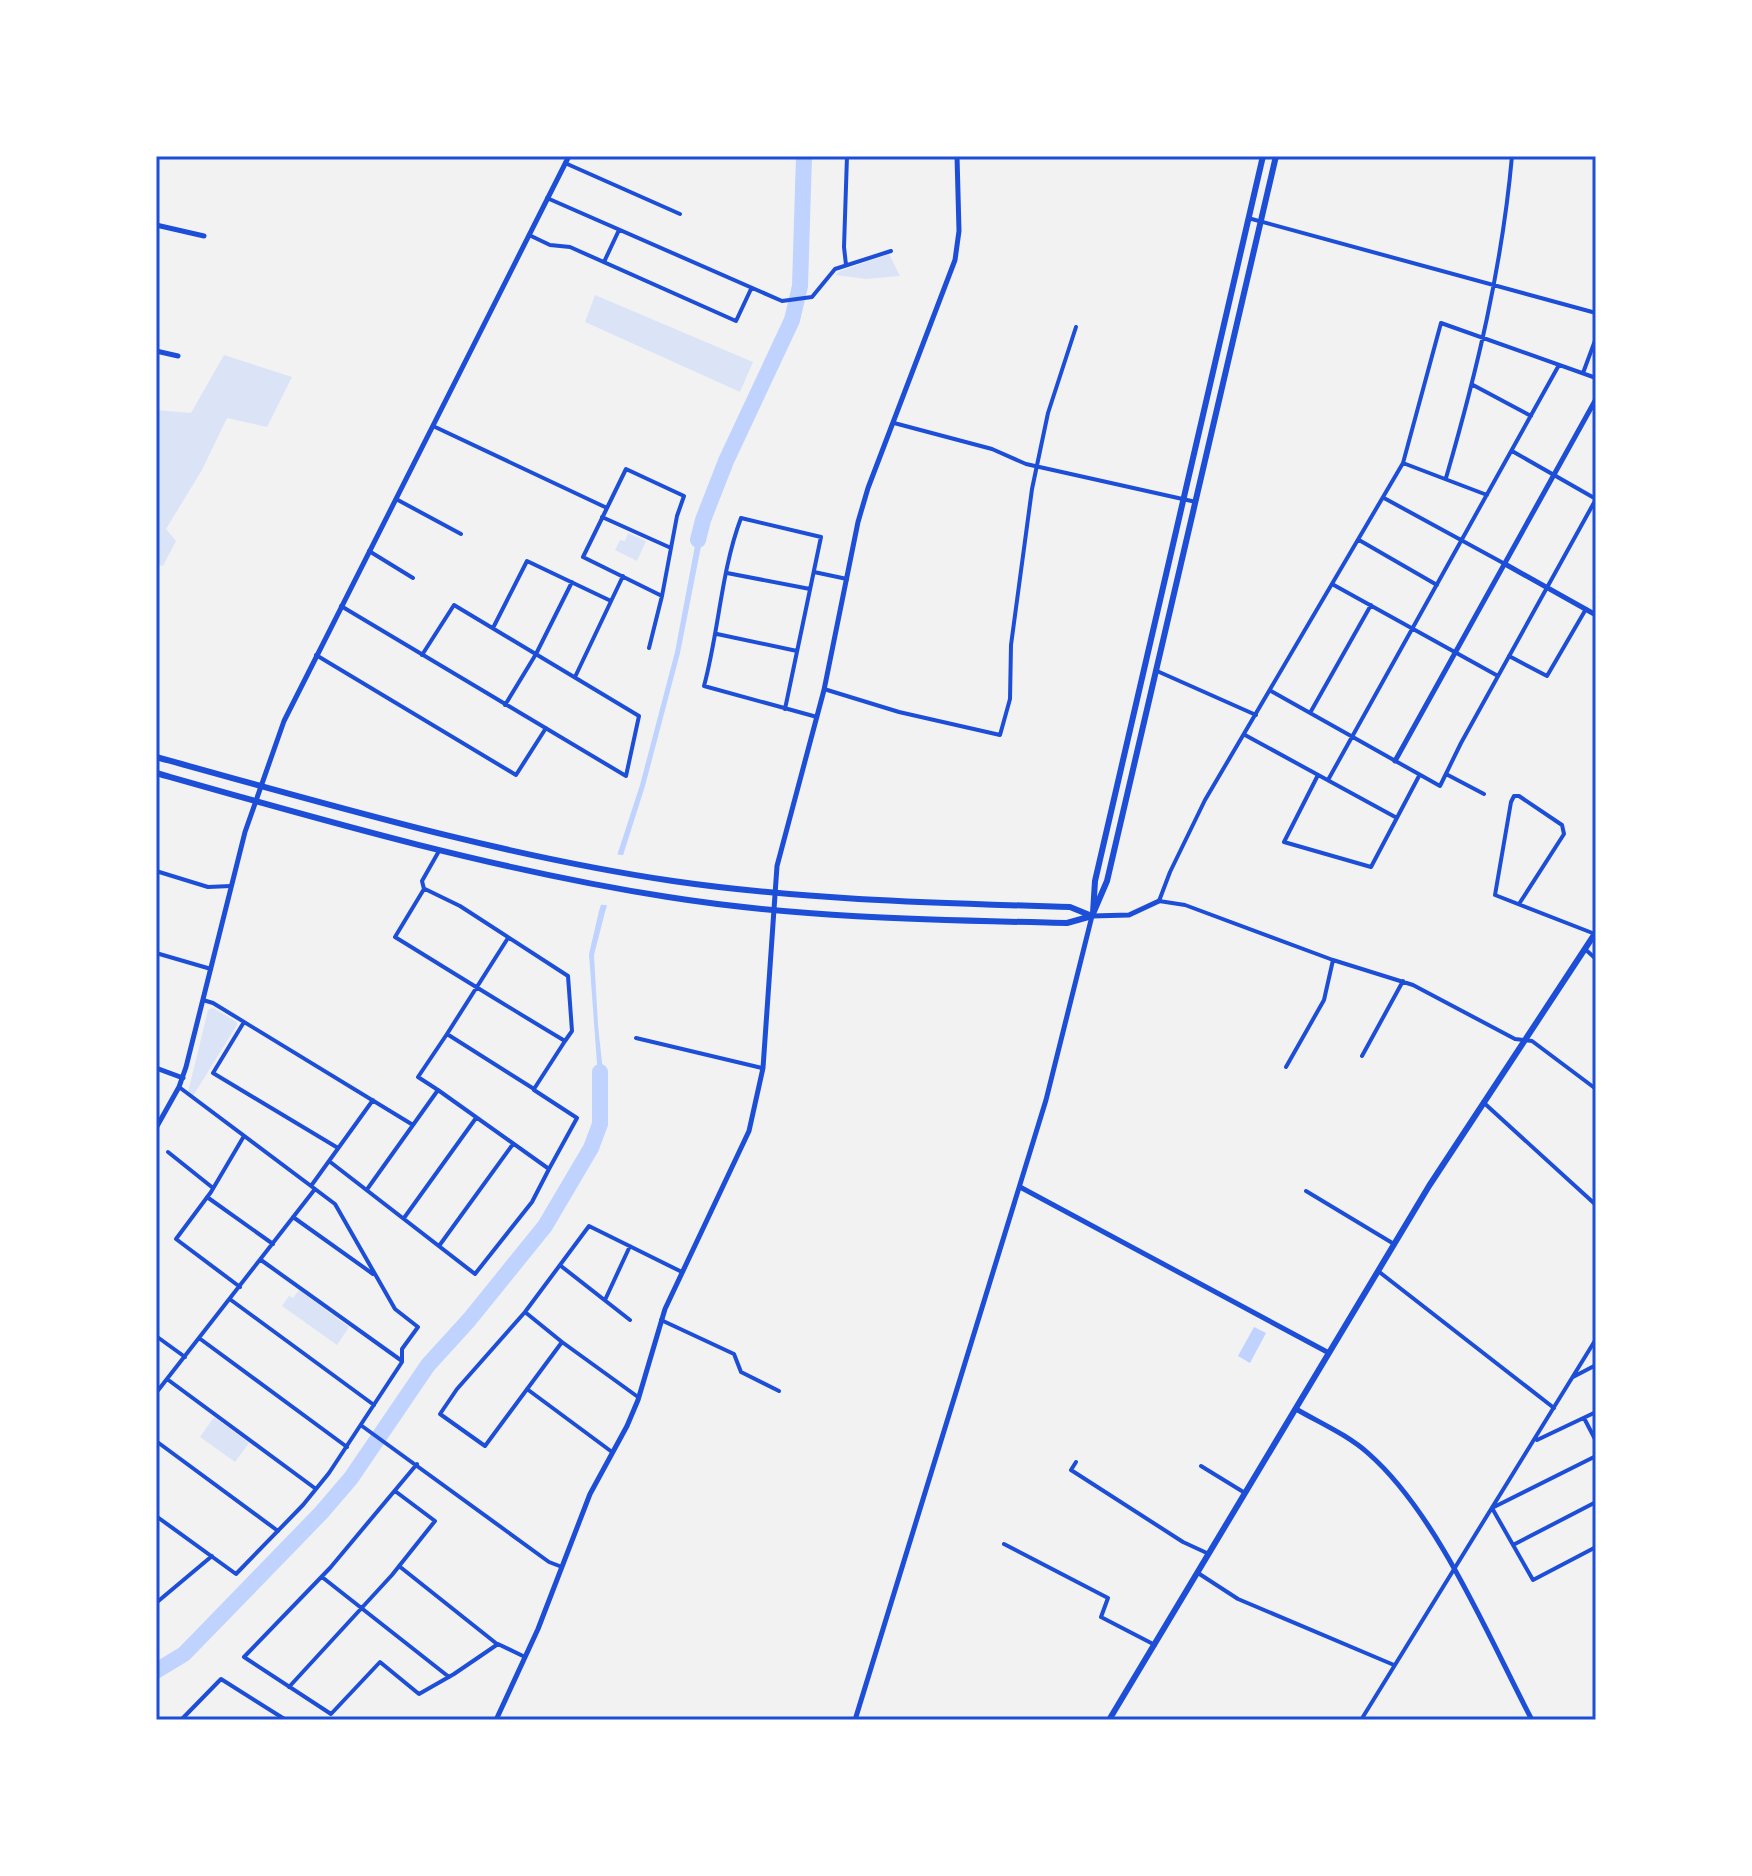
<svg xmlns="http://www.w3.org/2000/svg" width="1752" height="1876" viewBox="0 0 1752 1876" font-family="'Times New Roman',serif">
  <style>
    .green { fill: #dbe4f7 }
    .water { fill: #bfd3fe }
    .pier { fill: #f2f2f2 }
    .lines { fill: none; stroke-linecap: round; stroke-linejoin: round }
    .river { stroke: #bfd3fe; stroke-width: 16 }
    .minor { stroke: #1d4ed8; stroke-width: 4 }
    .tertiary { stroke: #1d4ed8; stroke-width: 5 }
    .secondary { stroke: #1d4ed8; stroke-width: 6 }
    .primary { stroke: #1d4ed8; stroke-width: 6 }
    .neatline { fill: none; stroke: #1d4ed8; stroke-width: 3 }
  </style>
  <rect width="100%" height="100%" fill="#f2f2f2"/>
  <path class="green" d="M 889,254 L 900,276 L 866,279 L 835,275 L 840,271 Z
    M 595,295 L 753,362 L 740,392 L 585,322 Z
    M 224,355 L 292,377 L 267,427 L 227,418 L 202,470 L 166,529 L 176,541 L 163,566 L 156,564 L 156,410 L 191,413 Z
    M 628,533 L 646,541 L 637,561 L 615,550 L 620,540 L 625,541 Z
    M 213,1008 L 237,1022 L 237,1025 L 193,1096 L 188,1092 L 208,1010 Z
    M 299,1290 L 349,1327 L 337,1345 L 282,1306 L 289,1296 L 293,1298 Z
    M 214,1417 L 249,1443 L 235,1462 L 200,1437 Z"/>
  <path class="water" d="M 700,519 L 706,521 L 680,653 L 645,786 L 605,912 L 594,955 L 598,1025 L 605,1091 L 599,1091 L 589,954 L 599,911 L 640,785 L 675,652 Z
    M 1254,1327 L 1266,1333 L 1250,1363 L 1238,1356 Z"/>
  <path class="pier" d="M 615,854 L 628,856 L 611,906 L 597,904 Z"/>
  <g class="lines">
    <path class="river" d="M 698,540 L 703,520 L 726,461 L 792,320 L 800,286 L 804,156
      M 156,1671 L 184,1654 L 321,1513 L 351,1478 L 428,1365 L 469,1320 L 545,1226 L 591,1148 L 600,1124 L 600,1072"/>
    <path class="minor" d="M 565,163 L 680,214
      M 547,198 L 782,301 L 812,297 L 835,269 L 891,251
      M 1248,218 L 1596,313
      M 529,235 L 550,245 L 570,247 L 736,321 L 751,289
      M 604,262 L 619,230
      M 846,265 L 844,247 L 847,156
      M 1583,373 L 1596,338
      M 1596,378 L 1441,323 L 1403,463 L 1205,800 L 1170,872 L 1159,901 L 1185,905 L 1333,960 L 1413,985 L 1515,1039 L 1532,1041 L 1596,1089
      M 1473,385 L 1531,416
      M 894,423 L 992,449 L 1026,464 L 1196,502
      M 433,426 L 607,508 L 626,469 L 684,496 L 677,516 L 662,596 L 583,557 L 607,508
      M 1512,451 L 1596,499
      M 1403,463 L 1487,495
      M 1446,478 C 1477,371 1502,267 1512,156
      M 1384,498 L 1505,564
      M 396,499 L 461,534
      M 602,517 L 671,548
      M 1359,540 L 1437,585
      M 369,551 L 413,578
      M 814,572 L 847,579
      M 727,573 L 810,589
      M 1332,584 L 1498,676
      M 341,606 C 436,663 531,719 626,776 L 639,716 L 454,605 L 422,655
      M 493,628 L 527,561 L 611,601
      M 717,634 L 797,651
      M 649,648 L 662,596
      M 316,655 L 516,775 L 546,728
      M 1509,656 L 1547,676 L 1586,609
      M 1157,671 L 1256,715
      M 575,677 L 623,576
      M 824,689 L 899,712 L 1000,735 L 1010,699 L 1011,645 L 1032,489 L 1048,413 L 1076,327
      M 1271,691 L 1440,786 L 1461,743 L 1596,499
      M 505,705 L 536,654 L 572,582
      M 785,709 L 821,537 L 741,518 C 721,571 719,631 704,686 L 817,717
      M 1310,713 L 1371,605
      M 1245,735 L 1397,818
      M 1446,774 L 1484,794
      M 1318,775 L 1284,842 L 1371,867 L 1419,776
      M 1328,780 L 1559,365
      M 439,851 L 422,881 L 424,889 L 395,937 C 452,972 508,1007 565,1041 L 534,1089 L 447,1034 L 508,938
      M 156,871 L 208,887 L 231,886
      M 425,889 L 460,906 L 568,976 L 572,1031 L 565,1041
      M 1519,904 L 1564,834 L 1562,825 L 1519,796 L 1514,796 L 1511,802 L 1495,895 L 1595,934
      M 1586,950 L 1596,959
      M 156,953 L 211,969
      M 203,1000 L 213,1003 L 413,1125 L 438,1090 L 549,1169 L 532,1202 L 475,1274 L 329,1161 L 311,1186
      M 244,1022 L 213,1073 L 338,1148
      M 636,1038 L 762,1068
      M 1362,1056 L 1403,981
      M 1286,1067 L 1324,1000 L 1333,960
      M 438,1090 L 418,1077 L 447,1034
      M 534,1090 L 577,1118 L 549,1169
      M 1483,1102 L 1596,1205
      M 168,1152 L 213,1188
      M 329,1161 L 373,1100
      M 368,1188 L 413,1125
      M 1306,1191 L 1394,1244
      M 207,1197 L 273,1244
      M 293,1217 L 373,1274
      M 404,1218 L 476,1118
      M 439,1246 L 513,1144
      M 261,1260 L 402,1361
      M 561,1266 L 630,1320
      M 1378,1271 L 1554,1408
      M 240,1287 L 176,1239 L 211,1192 L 244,1136
      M 231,1300 L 374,1405
      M 605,1300 L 630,1246
      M 525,1312 L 562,1342 L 485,1446 L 440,1414 L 457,1389 L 525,1312 L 589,1226 L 682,1272
      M 661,1320 L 734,1354 L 741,1372 L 779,1391
      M 156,1336 L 185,1357
      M 199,1338 L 347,1447
      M 562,1342 L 638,1397
      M 1573,1377 L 1596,1365
      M 167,1379 L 316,1489
      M 527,1389 L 612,1452
      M 156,1393 L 315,1189
      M 1584,1418 L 1596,1441
      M 362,1426 L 549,1562 L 562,1567
      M 1537,1440 L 1596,1412
      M 156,1441 L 278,1531
      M 1596,1456 L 1492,1508 L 1533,1580 L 1596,1547
      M 1076,1462 L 1071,1470 L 1183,1542 L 1209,1554
      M 417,1464 L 330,1568 L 244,1657 L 331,1714 L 380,1662 L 419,1694 L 454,1674 L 498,1644 L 525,1657
      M 1201,1466 L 1245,1493
      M 156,1516 L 236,1574 L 303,1505 L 329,1473 L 402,1362 L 402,1349 L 418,1327 L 395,1309 L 335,1204 L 179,1087
      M 1004,1544 L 1108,1598 L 1101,1617 L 1155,1645
      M 1513,1545 L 1596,1502
      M 399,1566 L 497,1644
      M 1198,1573 L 1238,1599 L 1394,1665
      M 322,1577 L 449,1677
      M 156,1603 L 212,1556
      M 289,1687 L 392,1575 L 435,1521 L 395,1491
      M 181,1720 L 221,1679 L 286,1720
      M 1361,1720 L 1596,1339"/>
    <path class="tertiary" d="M 156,225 L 204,236
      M 156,351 L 178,356
      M 1505,564 L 1596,615
      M 1395,761 L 1596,399
      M 156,1068 L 183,1078
      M 156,1128 L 179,1087 L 186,1067 L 245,832 L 284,721 L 569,156
      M 1020,1187 L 1329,1353
      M 1296,1409 C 1320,1423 1348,1435 1369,1454 C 1438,1515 1489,1638 1532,1720
      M 496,1720 L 538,1629 L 590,1494 L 627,1426 L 638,1400 L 665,1309 L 749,1131 L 763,1068 L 777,866 L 824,690 L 858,522 L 868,488 L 955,260 L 959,231 L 957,156
      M 855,1720 L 1046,1100 L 1092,916 L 1129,915 L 1159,901"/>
    <path class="secondary" d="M 1109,1720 L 1429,1186 L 1596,932"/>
    <path class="primary" d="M 156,757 C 327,804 498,855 673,881 C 804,900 938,903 1070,907 L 1092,916
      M 156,773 C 325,821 495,870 668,897 C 800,918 934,920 1067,923 L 1092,916
      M 1093,913 L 1095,881 L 1263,156
      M 1092,916 L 1107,881 L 1276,156"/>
  </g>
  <rect width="1752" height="1876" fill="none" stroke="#ffffff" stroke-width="316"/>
  <rect x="158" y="158" width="1436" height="1560" class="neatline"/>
</svg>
